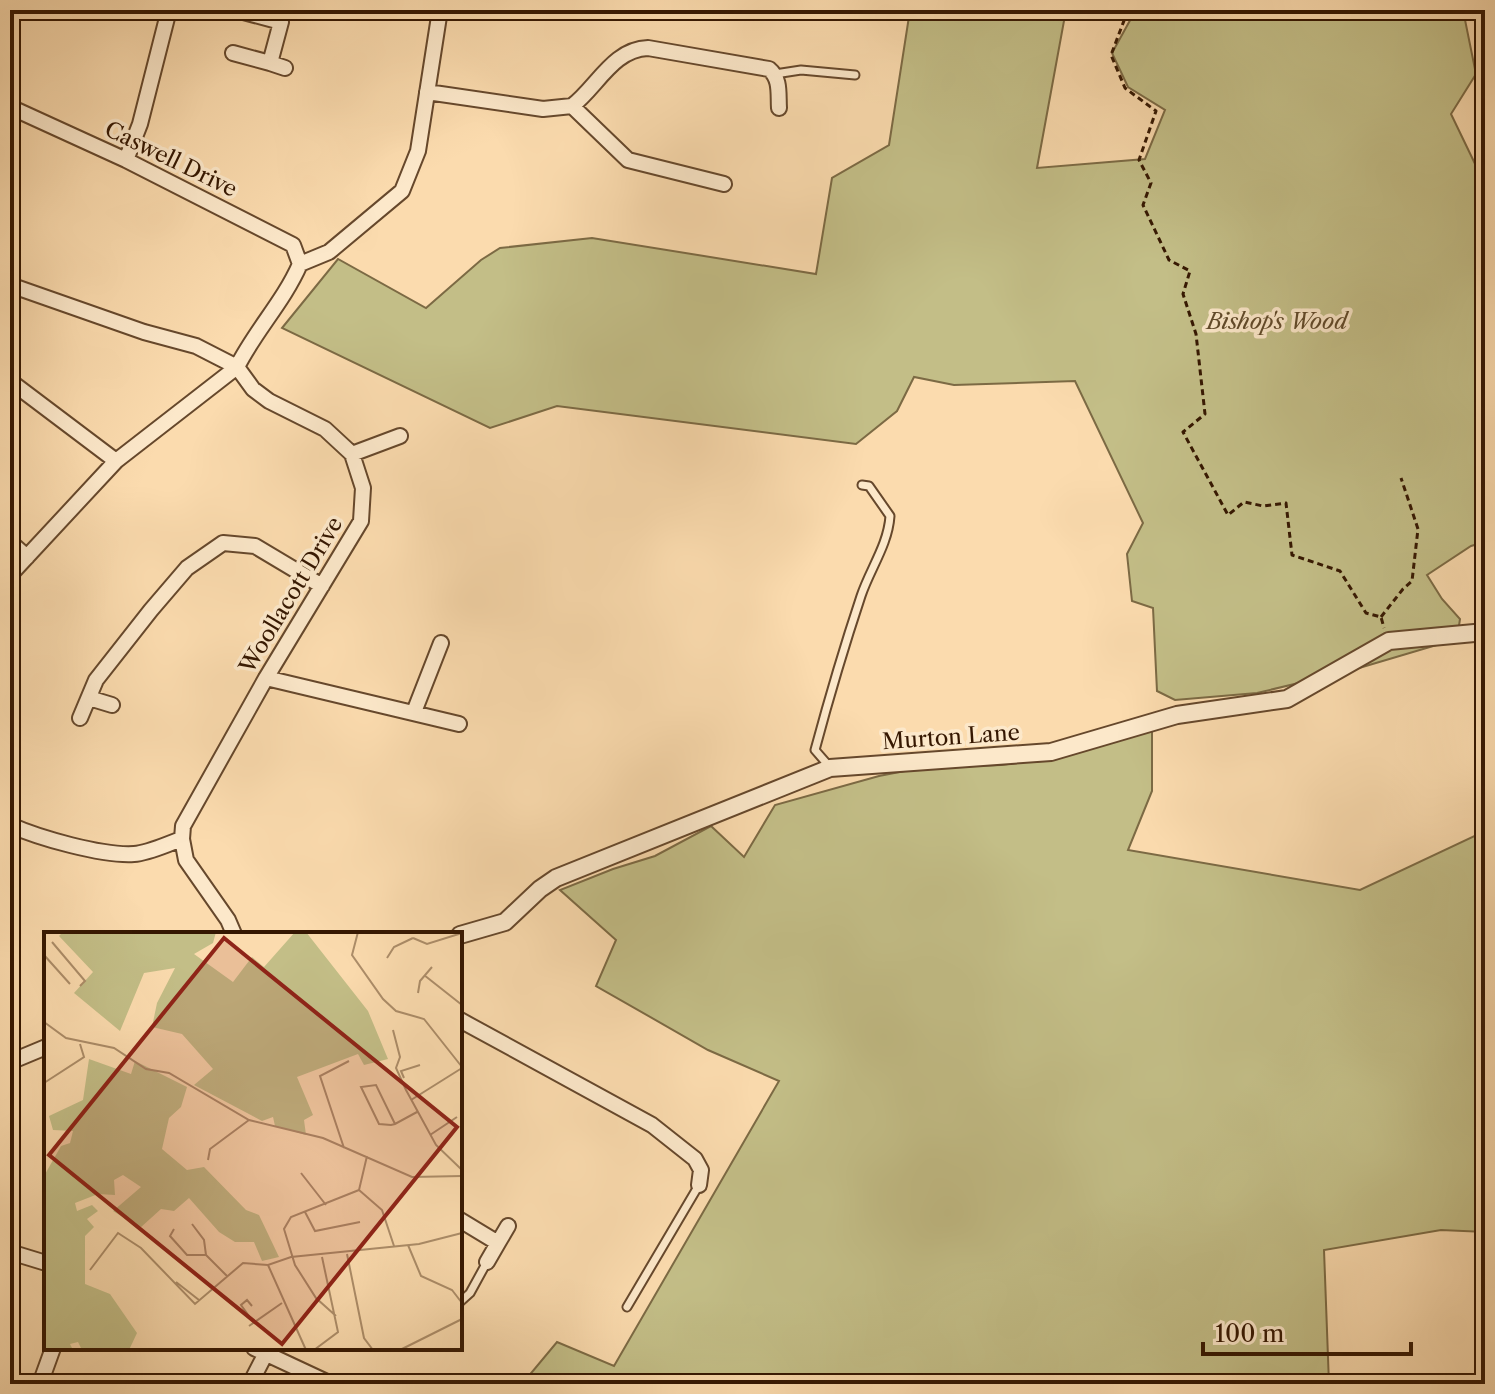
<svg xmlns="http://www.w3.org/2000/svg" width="1495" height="1394" viewBox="0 0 1495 1394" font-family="'Libre Caslon Text',serif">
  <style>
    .green { fill: #c3be87; stroke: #7c6a44; stroke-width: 2 }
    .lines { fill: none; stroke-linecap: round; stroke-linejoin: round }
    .service-casing { stroke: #66482c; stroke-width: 11 }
    .minor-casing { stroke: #66482c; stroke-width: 18 }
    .tertiary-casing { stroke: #66482c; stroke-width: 20 }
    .path { stroke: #351701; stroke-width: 3; stroke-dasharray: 6 4; stroke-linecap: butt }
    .service { stroke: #fce8ca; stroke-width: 7 }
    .minor { stroke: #fce8ca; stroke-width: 14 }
    .tertiary { stroke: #fce8ca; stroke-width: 16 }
    .labels { text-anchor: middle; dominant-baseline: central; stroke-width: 7; stroke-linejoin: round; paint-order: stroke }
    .street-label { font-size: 22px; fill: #351701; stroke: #fce8ca }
    .park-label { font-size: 22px; font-style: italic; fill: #604929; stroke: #fce8ca }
    .inset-road { fill: none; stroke: #ac8d69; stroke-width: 2 }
    .view { fill: #8f2418; fill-opacity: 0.15; stroke: #8f2418; stroke-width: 4 }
    .inset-edge { fill: none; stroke: #351701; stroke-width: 4 }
  </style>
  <rect width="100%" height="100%" fill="#fbdbae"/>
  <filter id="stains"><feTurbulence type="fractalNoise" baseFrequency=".0025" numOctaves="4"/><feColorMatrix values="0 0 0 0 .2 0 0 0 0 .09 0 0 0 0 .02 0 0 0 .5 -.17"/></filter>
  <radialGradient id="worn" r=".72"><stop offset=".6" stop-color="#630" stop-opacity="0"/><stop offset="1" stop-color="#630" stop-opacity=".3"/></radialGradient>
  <path class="green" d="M 910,10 L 1066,10 L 1037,168 L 1145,159 L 1165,110 L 1128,87 L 1112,53 L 1133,15 L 1158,10 L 1463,10 L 1476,74 L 1451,114 L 1478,170 L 1485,166 L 1485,542 L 1471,546 L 1427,575 L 1442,599 L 1460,619 L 1457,639 L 1349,671 L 1257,693 L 1175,700 L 1157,691 L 1153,608 L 1132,601 L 1127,554 L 1143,523 L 1075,381 L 954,385 L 914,377 L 897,411 L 856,444 L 557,406 L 490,428 L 282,328 L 338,259 L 426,308 L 481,260 L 500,248 L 592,238 L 816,274 L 832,178 L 889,145 Z
    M 1152,730 L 1152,791 L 1128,850 L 1360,890 L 1485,831 L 1485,1232 L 1441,1230 L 1324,1250 L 1329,1384 L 522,1384 L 557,1342 L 614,1366 L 779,1081 L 708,1050 L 596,986 L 616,940 L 560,890 L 613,869 L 655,856 L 711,826 L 744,857 L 775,805 L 879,776 L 920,768 L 1001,765 L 1054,758 Z"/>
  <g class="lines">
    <defs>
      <path id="service" d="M 775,74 L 801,70 L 855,75
        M 829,766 L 815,750 C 829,698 844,647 861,596 C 870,569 888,545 890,516 L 869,486 L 862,485
        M 460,1302 L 470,1293 L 487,1262
        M 627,1307 L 699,1185"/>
      <path id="minor" d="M 233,53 L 270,63 L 281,22 L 236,10
        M 270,63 L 285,68
        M 427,92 L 543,109 L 572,106 L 628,160 L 724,184
        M 572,106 C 597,87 613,49 648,48 L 769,69 C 781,79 778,94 779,108
        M 10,107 L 126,160 L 293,245 L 300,264
        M 126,160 L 140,124 L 169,10
        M 10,285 L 144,332 L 196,346 L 237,367
        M 10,381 L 116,461
        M 352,454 L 400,436
        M 10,542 L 27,557
        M 10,575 L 116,461 L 237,367 C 255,331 284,301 300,264 L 329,252 L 402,191 L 418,151 L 440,10
        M 266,678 L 459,724
        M 89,698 L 112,705
        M 414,712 L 441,643
        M 80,718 L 96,680 L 151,610 L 187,568 L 223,543 L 255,546 L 322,586
        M 10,825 C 39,838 102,856 134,854 C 149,853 167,844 182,839
        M 234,934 L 228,920 L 186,860 L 182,839 L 183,826 L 266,678 L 361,521 L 363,488 L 352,454 L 325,429 L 269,401 L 253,389 L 237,367
        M 460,1020 L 652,1125 L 695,1159 L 701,1170 L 699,1185
        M 10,1062 L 46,1047
        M 460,1220 L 498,1243 L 487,1262
        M 498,1243 L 508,1226
        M 10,1252 L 46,1263
        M 254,1348 L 331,1384
        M 40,1384 L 53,1348
        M 250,1384 L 266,1353"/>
      <path id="tertiary" d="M 460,935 L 505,922 L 540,889 L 556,878 L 830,768 L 1051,752 L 1177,715 L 1287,699 L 1389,641 L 1485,632"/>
    </defs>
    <use href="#service" class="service-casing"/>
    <use href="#minor" class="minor-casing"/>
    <use href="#tertiary" class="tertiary-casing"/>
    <path class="path" d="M 1128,10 L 1111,55 L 1125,88 L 1156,111 L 1139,160 L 1151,183 L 1143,205 L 1169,260 L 1190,271 L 1183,294 L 1196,334 L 1205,414 L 1183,432 L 1228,515 L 1244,502 L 1263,506 L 1286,503 L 1292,555 L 1340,571 L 1366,613 L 1381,617 L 1384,628
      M 1381,617 L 1403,589 L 1412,581 L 1418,529 L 1401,478"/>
    <use href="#service" class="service"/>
    <use href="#minor" class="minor"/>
    <use href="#tertiary" class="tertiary"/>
  </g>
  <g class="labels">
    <g class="street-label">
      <text transform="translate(171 159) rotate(26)">Caswell Drive</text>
      <text transform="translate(291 595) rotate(-59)">Woollacott Drive</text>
      <text transform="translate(951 737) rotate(-4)">Murton Lane</text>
    </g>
    <g class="park-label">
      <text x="1277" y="321">Bishop's Wood</text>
    </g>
  </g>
  <g transform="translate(44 932)">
    <rect width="418" height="418" fill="#fbdbae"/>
    <path d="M 19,0 L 172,0 L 169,11 L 150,22 L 189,50 L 208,25 L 220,35 L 251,0 L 262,0 L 324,79 L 344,127 L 320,133 L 314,122 L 253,145 L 269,183 L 260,188 L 262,203 L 231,194 L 229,185 L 218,189 L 150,153 L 169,137 L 138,102 L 108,95 L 113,71 L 131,36 L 100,41 L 76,99 L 30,61 L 49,40 L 15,4 ZM 45,127 L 87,142 L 91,129 L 143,155 L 137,175 L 125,186 L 118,217 L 143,238 L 160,235 L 202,278 L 215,283 L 235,325 L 218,329 L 210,310 L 191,310 L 175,300 L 145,266 L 130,279 L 117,277 L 96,296 L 69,279 L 97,255 L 79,243 L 70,248 L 71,263 L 54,262 L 31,271 L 33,279 L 48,273 L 54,279 L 43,287 L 50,295 L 41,304 L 41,352 L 66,362 L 93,401 L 85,418 L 38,418 L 34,410 L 26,412 L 29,418 L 0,418 L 0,244 L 17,214 L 26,211 L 29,199 L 9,198 L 5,184 L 39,168 Z" fill="#c3be87"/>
    <path class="inset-road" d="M 314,0 L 308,23 L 339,67 L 352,79 L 380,87 L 418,135M 369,6 L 383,12 L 418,1M 8,10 L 41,49 L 36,54M 0,23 L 26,52M 343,26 L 350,15 L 369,6M 380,43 L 418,73M 374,61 L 376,49 L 388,35M 0,90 L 22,106 L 70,116 L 102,137 L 125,141 L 205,188 L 279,206 L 368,245 L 418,244M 349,98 L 356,125 L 352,136 L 362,158 L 392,213 L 418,238M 360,146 L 357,139 L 376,133M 0,151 L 40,125 L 36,112M 367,168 L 418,136M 351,192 L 332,153 L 317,155 L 335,192 L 347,193 L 351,192 L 373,180M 386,203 L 413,185M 300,216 L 276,144 L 305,129M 164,228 L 166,217 L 205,188M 257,241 L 282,273M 315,258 L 338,278 L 350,314M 315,258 L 323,224M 261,280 L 271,299 L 316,290M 148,292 L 160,308 L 162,323 L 183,344M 130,297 L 126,304 L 143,323 L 162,323M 364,313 L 377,344 L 408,358 L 418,371M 303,322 L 320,406 L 329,418M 224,333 L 262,418M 46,338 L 74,301 L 97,316 L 151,372 L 199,331 L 224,333 L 247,325 L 375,312 L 418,301M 132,350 L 155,368M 208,374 L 203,368 L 197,373 L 210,391M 292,384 L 272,366 L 251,333 L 240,297 L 247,285 L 315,258M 205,394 L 238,371M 270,418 L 294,400 L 278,325M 356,418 L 418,387"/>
    <path class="view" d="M 180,6 L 413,195 L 238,412 L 5,223 Z"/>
    <rect width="418" height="418" class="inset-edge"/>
  </g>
  <rect width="1495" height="1394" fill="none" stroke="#fbdbae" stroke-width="40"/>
  <rect x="12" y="12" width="1471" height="1370" fill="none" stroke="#351701" stroke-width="4"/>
  <rect x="20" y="20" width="1455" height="1354" fill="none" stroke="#351701" stroke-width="2"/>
  <path d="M1203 1342v12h208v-12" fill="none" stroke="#351701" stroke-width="4"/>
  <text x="1215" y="1342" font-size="24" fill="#351701" stroke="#fce8ca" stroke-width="6" paint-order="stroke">100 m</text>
  <rect width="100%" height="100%" filter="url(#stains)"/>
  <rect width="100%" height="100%" fill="url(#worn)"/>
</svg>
